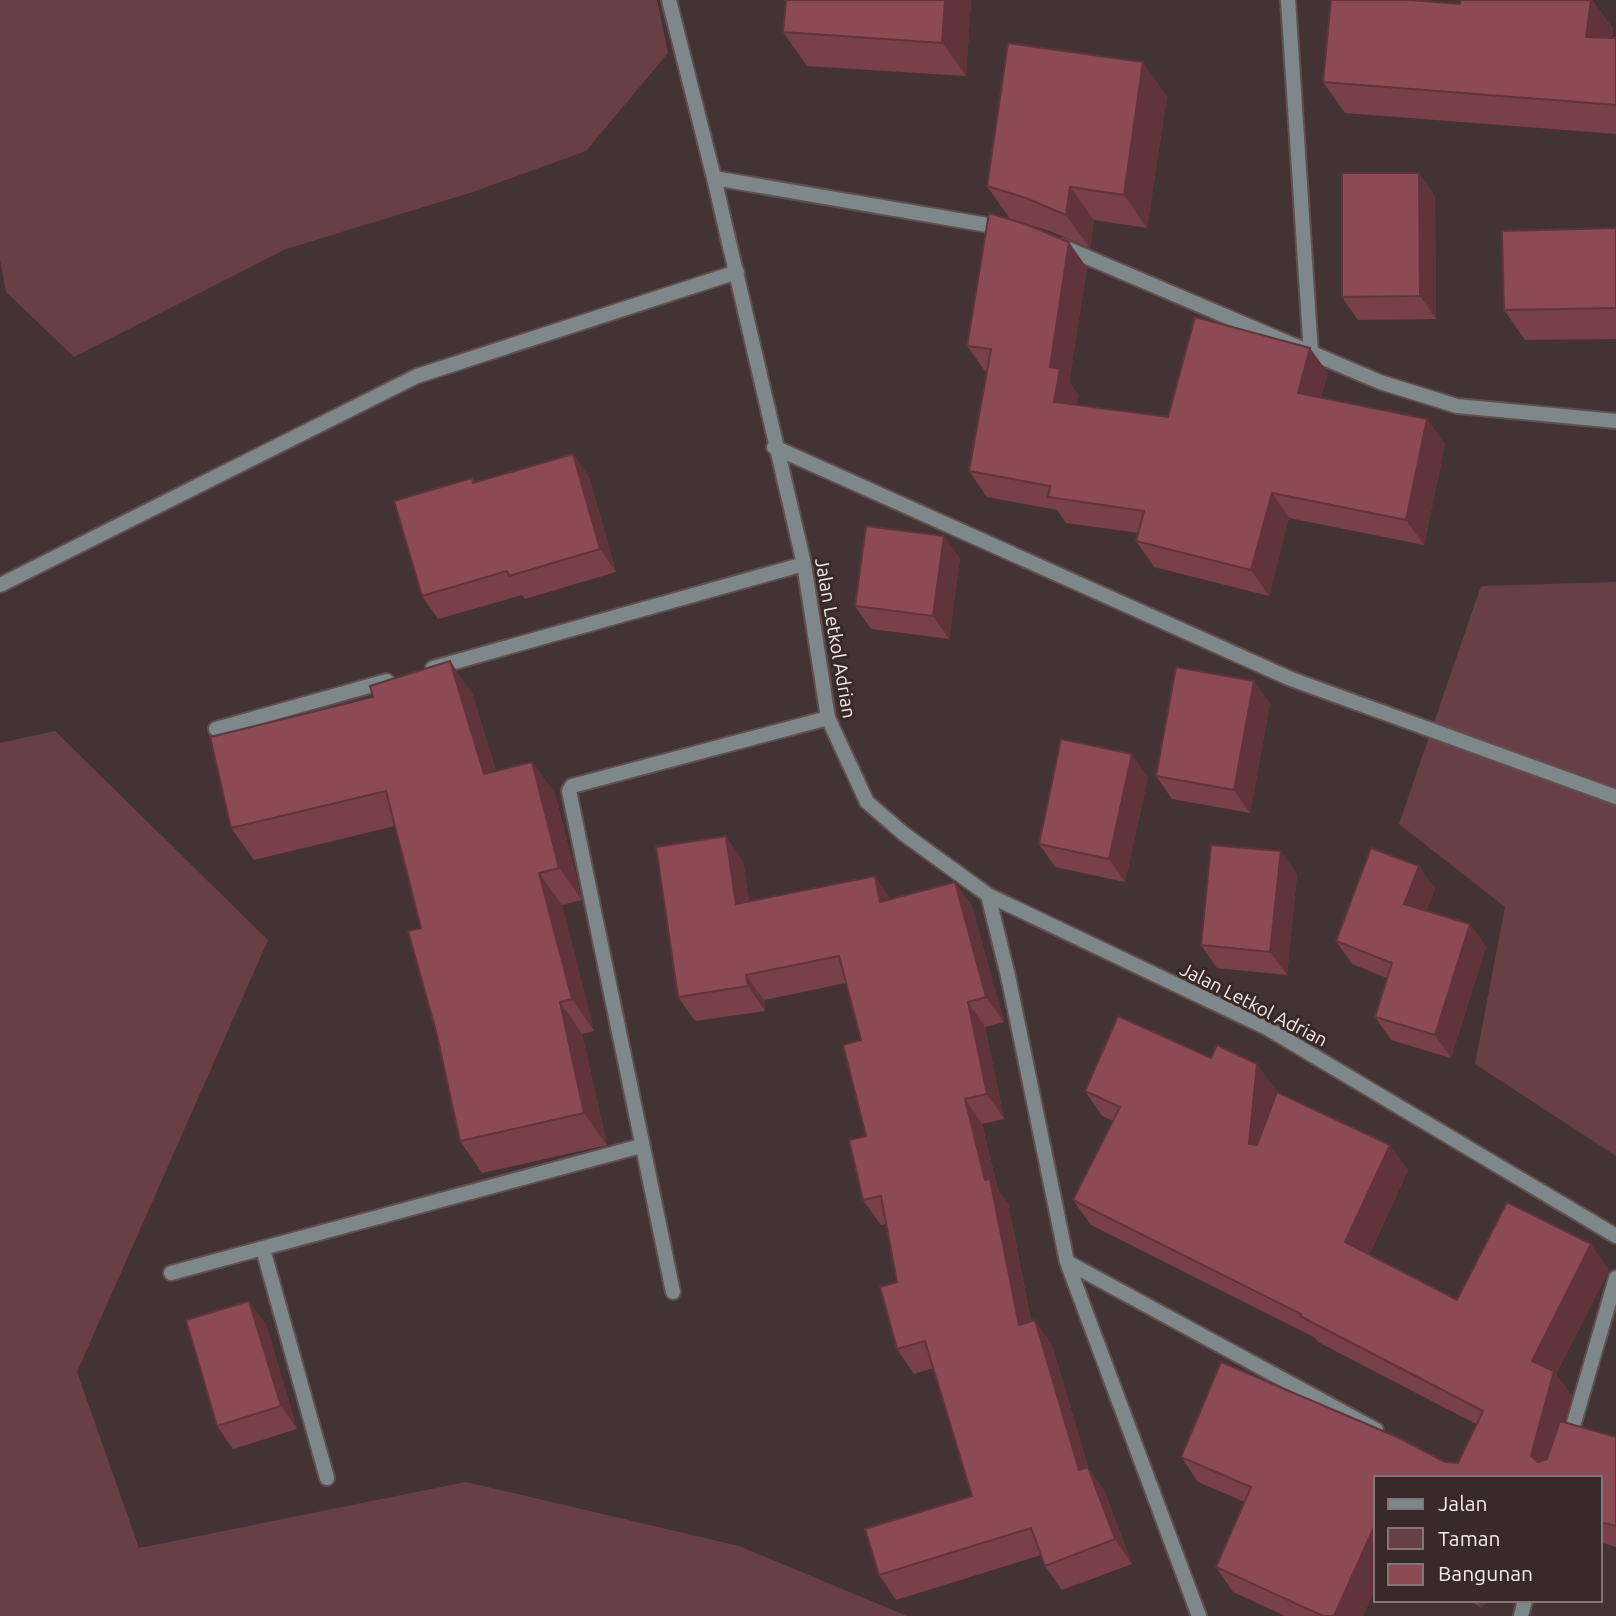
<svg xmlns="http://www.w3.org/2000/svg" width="1616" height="1616" viewBox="0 0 1616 1616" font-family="Ubuntu,sans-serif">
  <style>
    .green { fill: #683f44 }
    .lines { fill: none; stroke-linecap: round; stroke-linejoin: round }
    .minor-casing { stroke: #605051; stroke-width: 18 }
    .minor { stroke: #7e878a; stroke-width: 14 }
    .wall { fill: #784048 }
    .shaded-wall { fill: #61343b }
    .building { fill: #8b4a54; stroke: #61343b; stroke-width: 2 }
    .labels { text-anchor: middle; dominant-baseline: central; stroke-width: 6; stroke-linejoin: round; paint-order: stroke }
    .street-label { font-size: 19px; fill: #f5eaeb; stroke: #39292a }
  </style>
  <rect width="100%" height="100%" fill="#443334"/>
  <path class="green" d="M 0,0 L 657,0 L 668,53 L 586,151 L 473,192 L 286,249 L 74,357 L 6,292 L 0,260 Z
    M 1616,582 L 1616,1156 L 1475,1064 L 1505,907 L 1399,824 L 1481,586 Z
    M 55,731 L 268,940 L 77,1372 L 139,1548 L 466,1482 L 739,1546 L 907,1616 L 0,1616 L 0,743 Z"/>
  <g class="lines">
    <defs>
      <path id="minor" d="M 669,0 L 714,178 L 804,564 L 828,718 L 867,802 L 904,834 L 988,895 L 1267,1028 L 1616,1236
        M 1288,0 L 1311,354
        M 714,178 L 1005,228
        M 1061,246 L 1380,382 L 1457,406 L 1616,421
        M 774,447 L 1291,679 L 1616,797
        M 0,585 L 417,376 L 737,272
        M 433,668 L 804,564
        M 216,729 L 387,681
        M 988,895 L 1008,976 L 1067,1262 L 1199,1616
        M 263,1249 L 327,1478
        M 1067,1262 L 1376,1430
        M 171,1273 L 641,1146
        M 673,1292 L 569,791 L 572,786 L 828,718
        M 1558,1478 L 1616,1278
        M 1521,1616 L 1525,1600"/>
    </defs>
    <use href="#minor" class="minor-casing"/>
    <use href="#minor" class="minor"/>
  </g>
  <path class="wall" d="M 971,0 L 966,76 L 807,66 L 783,32 Z
    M 1461,0 L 1592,0 L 1613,29 L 1612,38 L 1616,38 L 1616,134 L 1345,113 L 1323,82 L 1460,4 Z
    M 1167,96 L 1147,228 L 1094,220 L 1090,248 L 1050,231 L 1027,224 L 1087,268 L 1069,382 L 1078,395 L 1076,405 L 1168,417 L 1328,373 L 1321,397 L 1445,444 L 1424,545 L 1289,518 L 1269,596 L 1154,567 L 1136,541 L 1139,533 L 1066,523 L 1057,510 L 987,497 L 969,471 L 987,371 L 985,371 L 967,346 L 1010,219 L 987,186 Z
    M 1419,173 L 1435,196 L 1436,319 L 1358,320 L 1342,297 Z
    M 1616,228 L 1616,339 L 1525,340 L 1504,310 Z
    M 573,454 L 589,477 L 616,572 L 525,599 L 522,595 L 438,619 L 422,596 L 472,478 L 475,482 Z
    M 944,536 L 960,559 L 949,639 L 871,629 L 855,606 Z
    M 1254,681 L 1270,704 L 1250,813 L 1172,799 L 1156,776 Z
    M 472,693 L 496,771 L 532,762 L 555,794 L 582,900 L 562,905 L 594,1031 L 582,1034 L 607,1145 L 482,1173 L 460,1141 L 421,928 L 395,826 L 254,860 L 231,828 Z
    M 1148,777 L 1125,882 L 1055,867 L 1039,844 Z
    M 743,861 L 749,902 L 891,899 L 955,882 L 972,906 L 1004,1022 L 985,1027 L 1004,1119 L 982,1124 L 998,1190 L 1008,1203 L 1031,1321 L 1052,1345 L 1088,1467 L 1105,1492 L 1132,1564 L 1062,1590 L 1045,1566 L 1041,1555 L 896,1600 L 879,1575 L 972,1496 L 933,1368 L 914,1374 L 897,1349 L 897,1282 L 886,1224 L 881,1225 L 863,1200 L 866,1136 L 861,1040 L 846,983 L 764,1000 L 765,1011 L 695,1021 L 678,997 Z
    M 1297,874 L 1287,975 L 1217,968 L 1201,945 Z
    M 1435,889 L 1426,911 L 1470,924 L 1486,947 L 1451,1058 L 1391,1040 L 1375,1017 L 1387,978 L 1352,964 L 1336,941 Z
    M 1275,1089 L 1274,1100 L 1408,1170 L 1369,1255 L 1457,1300 L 1609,1270 L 1556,1374 L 1572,1396 L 1565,1422 L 1616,1437 L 1616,1547 L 1600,1542 L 1600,1478 L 1376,1478 L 1376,1586 L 1363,1616 L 1285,1616 L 1233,1592 L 1216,1567 L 1245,1502 L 1198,1482 L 1181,1457 L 1458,1463 L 1476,1424 L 1318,1342 L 1314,1337 L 1091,1225 L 1073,1200 L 1113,1121 L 1102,1116 L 1085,1091 Z
    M 266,1324 L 297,1429 L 233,1449 L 217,1426 Z
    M 1469,1600 L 1487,1600 L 1482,1608 Z"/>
  <path class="shaded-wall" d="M 945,0 L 971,0 L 966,76 L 942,43 Z
    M 1591,0 L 1592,0 L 1613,29 L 1608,68 L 1586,37 Z
    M 1143,62 L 1167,96 L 1147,228 L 1124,195 Z
    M 1419,173 L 1435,196 L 1436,319 L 1420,296 Z
    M 1070,187 L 1094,220 L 1090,248 L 1066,215 Z
    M 1069,242 L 1087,268 L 1069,382 L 1078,395 L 1072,428 L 1054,402 L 1050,367 Z
    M 1310,348 L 1328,373 L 1316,418 L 1298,393 Z
    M 1427,419 L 1445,444 L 1424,545 L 1406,520 Z
    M 573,454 L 589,477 L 616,572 L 600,549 Z
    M 1272,493 L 1289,518 L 1269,596 L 1251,570 Z
    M 944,536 L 960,559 L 949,639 L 933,616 Z
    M 450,661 L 472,693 L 506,806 L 484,774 Z
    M 1254,681 L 1270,704 L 1250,813 L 1234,790 Z
    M 1132,754 L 1148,777 L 1125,882 L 1109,859 Z
    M 532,762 L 555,794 L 582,900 L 559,868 Z
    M 726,836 L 743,861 L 753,929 L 736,904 Z
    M 1281,851 L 1297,874 L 1287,975 L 1270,952 Z
    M 1419,866 L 1435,889 L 1420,927 L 1404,904 Z
    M 539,873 L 562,905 L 594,1031 L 572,999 Z
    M 875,876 L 892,901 L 880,902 Z
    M 955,882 L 972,906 L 1004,1022 L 986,997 Z
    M 1470,924 L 1486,947 L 1451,1058 L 1435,1035 Z
    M 746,975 L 764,1000 L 765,1011 L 748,986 Z
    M 560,1002 L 582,1034 L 607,1145 L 584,1113 Z
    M 968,1002 L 985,1027 L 1004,1119 L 987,1094 Z
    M 1257,1064 L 1275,1089 L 1267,1169 L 1249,1144 Z
    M 965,1099 L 982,1124 L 998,1190 L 1008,1203 L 1036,1350 L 1019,1325 Z
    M 1390,1145 L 1408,1170 L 1363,1268 L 1345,1242 Z
    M 1591,1244 L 1609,1270 L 1556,1374 L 1572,1396 L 1550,1478 L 1531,1456 L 1532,1361 Z
    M 249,1301 L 266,1324 L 297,1429 L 281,1406 Z
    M 1035,1320 L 1052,1345 L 1088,1467 L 1105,1492 L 1132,1564 L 1115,1539 L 1079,1470 Z
    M 1374,1527 L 1376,1531 L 1376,1586 L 1363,1616 L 1334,1616 Z
    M 1476,1600 L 1487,1600 L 1482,1608 Z"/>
  <path class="building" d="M 786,0 L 945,0 L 942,43 L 783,32 Z
    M 1331,0 L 1410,0 L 1460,4 L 1461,0 L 1591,0 L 1586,37 L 1616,38 L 1616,105 L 1323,82 Z
    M 1008,43 L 1143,62 L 1124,195 L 1070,187 L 1066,215 L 1026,198 L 987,186 Z
    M 1342,173 L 1419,173 L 1420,296 L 1342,297 Z
    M 989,213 L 1025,224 L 1069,242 L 1050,367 L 1060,369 L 1054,402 L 1168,417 L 1195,317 L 1310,348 L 1298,393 L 1427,419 L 1406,520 L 1272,493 L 1251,570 L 1136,541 L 1144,511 L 1048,497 L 1050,486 L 969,471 L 991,349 L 967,346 Z
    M 1616,228 L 1616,308 L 1504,310 L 1502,231 Z
    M 573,454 L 600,549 L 509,576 L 507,571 L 422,596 L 394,501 L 472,478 L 473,483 Z
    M 866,526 L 944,536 L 933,616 L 855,606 Z
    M 450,661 L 484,774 L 532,762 L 559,868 L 539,873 L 572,999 L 560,1002 L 584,1113 L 460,1141 L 437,1035 L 408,931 L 421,928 L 386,791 L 231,828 L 210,737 L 373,697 L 370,686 Z
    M 1176,667 L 1254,681 L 1234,790 L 1156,776 Z
    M 1061,739 L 1132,754 L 1109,859 L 1039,844 Z
    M 726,836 L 736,904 L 875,876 L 880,902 L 955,882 L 986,997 L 968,1002 L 987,1094 L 965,1099 L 985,1180 L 990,1179 L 1019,1325 L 1035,1320 L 1079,1470 L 1088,1467 L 1115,1539 L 1045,1566 L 1031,1528 L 879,1575 L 865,1529 L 972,1496 L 925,1341 L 897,1349 L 880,1287 L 897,1282 L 881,1196 L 863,1200 L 849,1140 L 866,1136 L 843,1045 L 861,1040 L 839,956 L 746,975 L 748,986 L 678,997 L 656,847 Z
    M 1211,845 L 1281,851 L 1270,952 L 1201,945 Z
    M 1371,848 L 1419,866 L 1404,904 L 1470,924 L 1435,1035 L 1375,1017 L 1392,963 L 1336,941 Z
    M 1118,1016 L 1211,1058 L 1217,1045 L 1257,1064 L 1249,1144 L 1257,1145 L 1277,1092 L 1390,1145 L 1345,1242 L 1457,1300 L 1507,1202 L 1591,1244 L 1532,1361 L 1554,1371 L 1531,1456 L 1538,1462 L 1547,1459 L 1560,1421 L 1616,1437 L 1616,1526 L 1600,1522 L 1600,1478 L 1376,1478 L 1376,1529 L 1374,1527 L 1334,1616 L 1323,1616 L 1216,1567 L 1251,1487 L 1181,1457 L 1221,1362 L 1397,1437 L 1445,1462 L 1458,1463 L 1483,1411 L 1300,1316 L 1301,1314 L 1073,1200 L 1120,1107 L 1085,1091 Z
    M 249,1301 L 281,1406 L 217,1426 L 186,1320 Z"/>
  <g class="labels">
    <g class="street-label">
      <text transform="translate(836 638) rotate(80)">Jalan Letkol Adrian</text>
      <text transform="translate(1254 1004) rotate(27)">Jalan Letkol Adrian</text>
    </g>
  </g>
  <rect x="1374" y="1476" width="228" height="126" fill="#39292a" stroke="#847677" stroke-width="2"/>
  <rect x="1388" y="1499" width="35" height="10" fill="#7e878a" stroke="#847677" stroke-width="2"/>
  <text x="1438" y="1511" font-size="21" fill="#f5eaeb">Jalan</text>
  <rect x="1388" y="1528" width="35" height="21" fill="#683f44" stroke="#847677" stroke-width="2"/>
  <text x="1438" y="1546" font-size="21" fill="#f5eaeb">Taman</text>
  <rect x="1388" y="1564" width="35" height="21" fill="#8b4a54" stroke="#847677" stroke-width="2"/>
  <text x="1438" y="1581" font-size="21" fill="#f5eaeb">Bangunan</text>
</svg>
